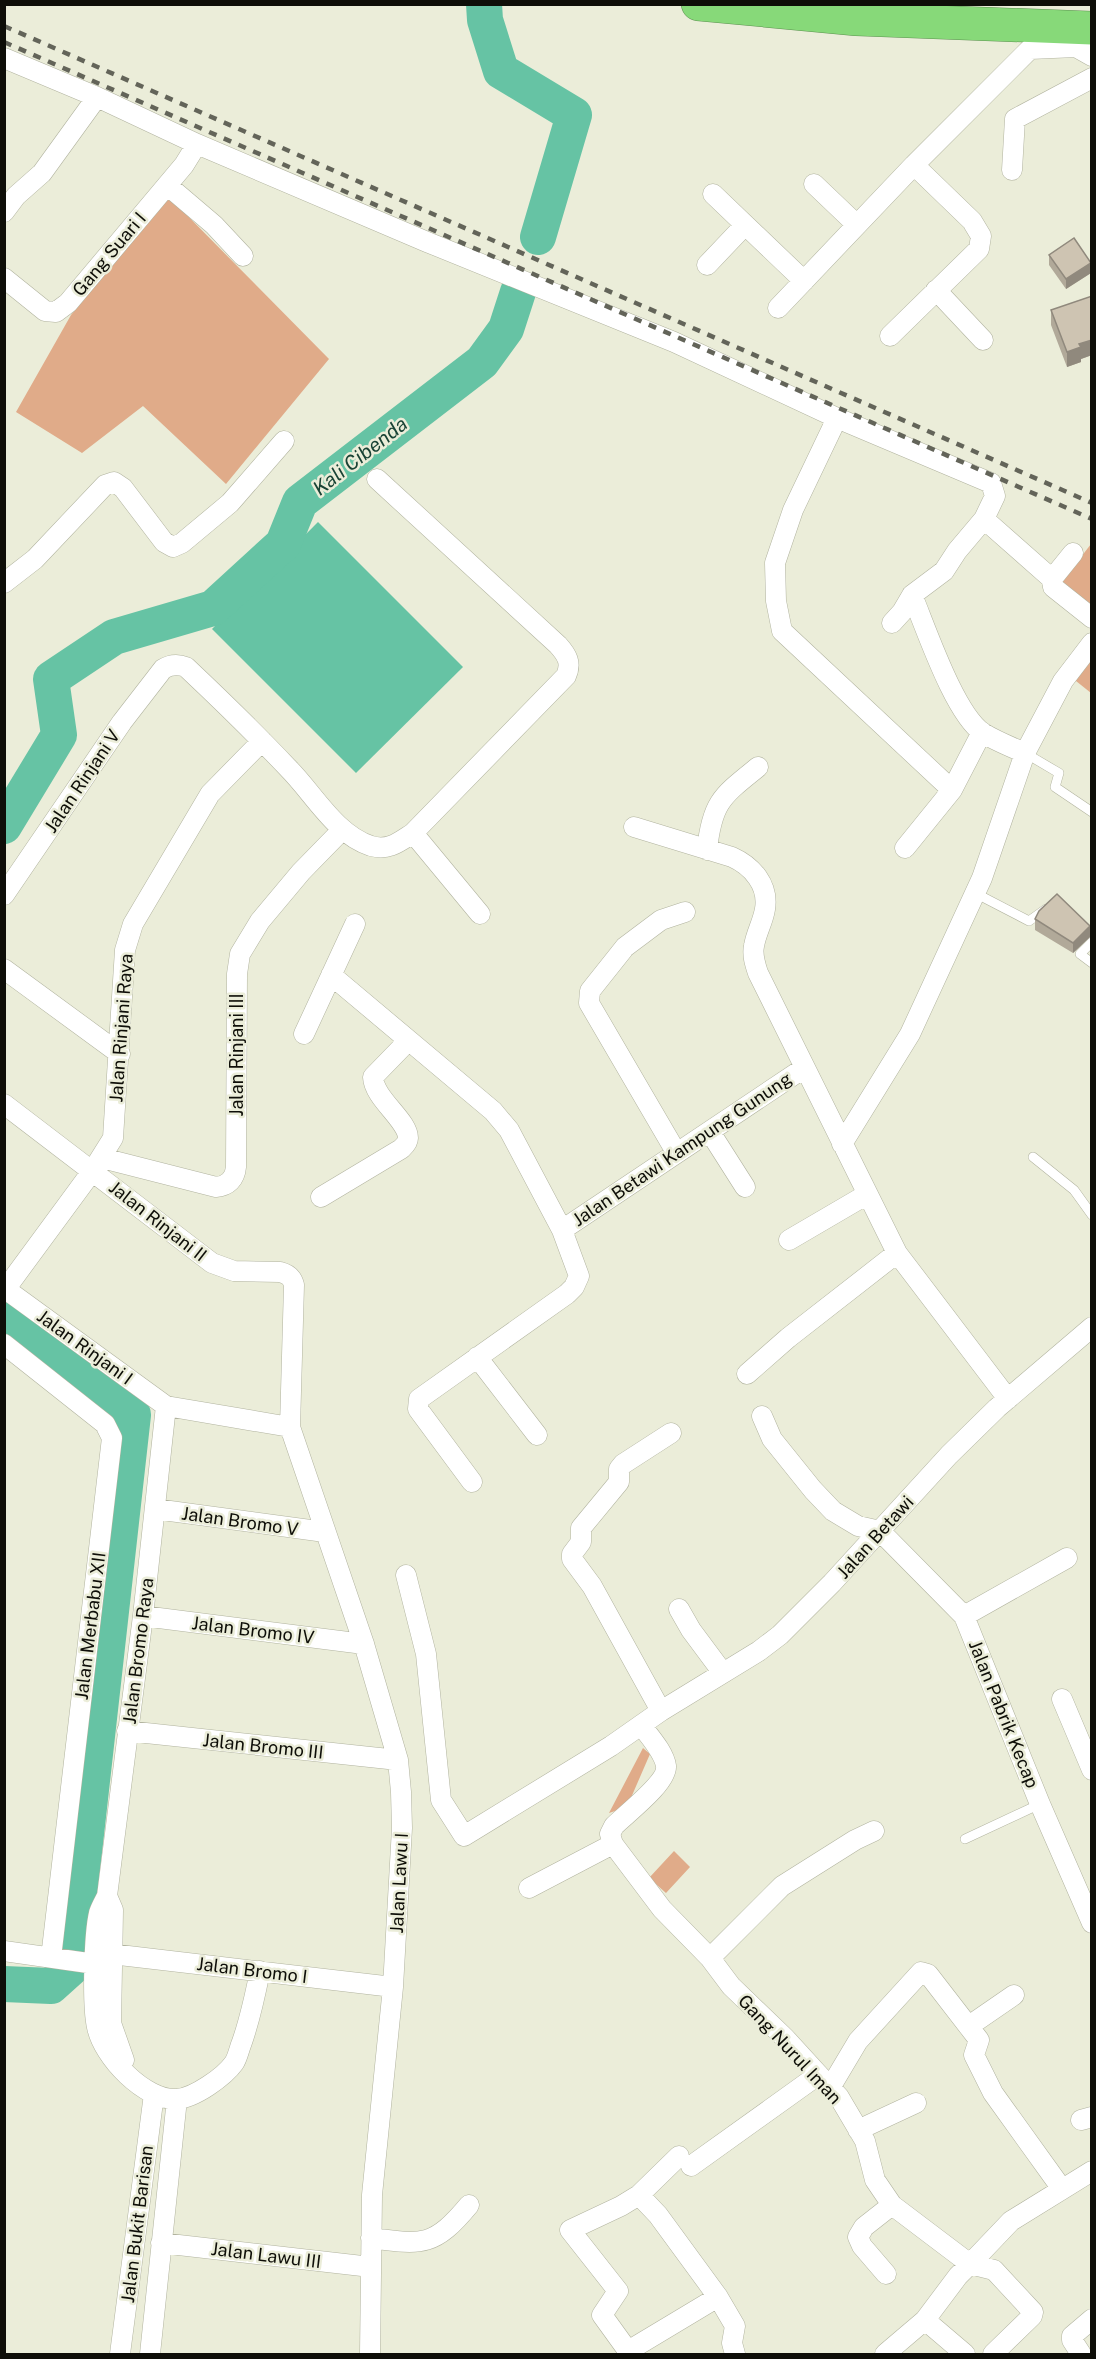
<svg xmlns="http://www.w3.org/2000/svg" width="1096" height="2359" viewBox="0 0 1096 2359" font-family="'Public Sans',sans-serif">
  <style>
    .green { fill: #e0ab89 }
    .water { fill: #66c3a4 }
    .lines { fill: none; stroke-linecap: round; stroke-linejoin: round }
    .river { stroke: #66c3a4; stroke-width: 36 }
    .service-casing { stroke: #b1b39f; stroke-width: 10 }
    .minor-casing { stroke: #b1b39f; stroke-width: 21 }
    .motorway-casing { stroke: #5d9251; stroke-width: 34 }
    .service { stroke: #fff; stroke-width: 9 }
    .minor { stroke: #fff; stroke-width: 20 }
    .motorway { stroke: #87d979; stroke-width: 33 }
    .rail { stroke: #636459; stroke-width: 4.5; stroke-dasharray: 8 8; stroke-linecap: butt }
    .wall { fill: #b1a999 }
    .shaded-wall { fill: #90897d }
    .building { fill: #cec4b2; stroke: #90897d; stroke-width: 1.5 }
    .labels { text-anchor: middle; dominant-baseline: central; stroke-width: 5; stroke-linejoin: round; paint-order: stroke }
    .street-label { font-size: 18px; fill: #0e0e08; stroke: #ebedd9 }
    .water-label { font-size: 20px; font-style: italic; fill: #194335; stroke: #ebedd9 }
  </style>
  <rect width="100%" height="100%" fill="#ebedd9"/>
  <path class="green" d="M 169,197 L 329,359 L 226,484 L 143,406 L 82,453 L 16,412 L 71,315 Z
    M 1091,544 L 1091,610 L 1061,583 Z
    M 1091,649 L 1091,693 L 1071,677 Z
    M 643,1748 L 650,1754 L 627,1807 L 609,1813 Z
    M 674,1851 L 690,1867 L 666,1893 L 649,1878 Z"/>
  <path class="water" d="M 318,522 L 463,667 L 356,773 L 212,629 Z"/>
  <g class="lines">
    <path class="river" d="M 484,4 L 485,20 L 501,71 L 574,115 L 538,237
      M 4,826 L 59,735 L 51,679 L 114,637 L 213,608 L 283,544 L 300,502 L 482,362 L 506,329 L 518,292
      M 4,1320 L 133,1415 L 71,1968 L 51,1986 L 4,1984"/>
    <defs>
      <path id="service" d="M 1025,753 L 1059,773 L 1055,787 L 1092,812
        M 975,893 L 1029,921 L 1046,909
        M 1092,942 L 1080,954 L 1092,963
        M 1033,1157 L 1074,1190 L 1092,1215
        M 965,1839 L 1040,1804"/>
      <path id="minor" d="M 4,58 L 97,97 L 197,144 L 427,242 L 674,342 L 837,418 L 991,483 L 995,496 L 984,519 L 957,551 L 944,571 L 912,595 L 902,612 L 892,623
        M 1012,170 L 1015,119 L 1092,78
        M 814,184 L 857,225
        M 167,185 L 214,225 L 243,256
        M 713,194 L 804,281
        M 4,212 L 16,196 L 42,173 L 97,97
        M 707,265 L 745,225
        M 4,278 L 45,311 L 56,312 L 68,303 L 184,165 L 197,144
        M 936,290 L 983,340
        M 778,308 L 914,165 L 1030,49 L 1076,47 L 1092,56
        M 890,336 L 979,249 L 981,236 L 972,221 L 914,165
        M 837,418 L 793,510 L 775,563 L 776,601 L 782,631 L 952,790
        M 984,519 L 1052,579 L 1053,587 L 1092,618
        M 1052,579 L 1073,553
        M 4,583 L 35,559 L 105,485 L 114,482 L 123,488 L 164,542 L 173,547 L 182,543 L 230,503 L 284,441
        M 912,595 C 926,628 954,713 983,733 C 996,741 1011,747 1025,753
        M 634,827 L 732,857 C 752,866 769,885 765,909 C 763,922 756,933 754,946 C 752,955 755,964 758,973 L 897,1253 L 1008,1399
        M 413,833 L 480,914
        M 905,848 L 952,790 L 982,732
        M 707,850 C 712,802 722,796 758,767
        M 4,895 L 122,722 L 163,669 C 171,664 178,664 186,667 C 221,700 255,733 288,768 C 314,794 335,834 371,846 C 389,851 399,842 413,833 L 566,676 C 572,663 567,655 558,645 L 377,479
        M 4,969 L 120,1054
        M 331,975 L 493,1111 L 509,1130 L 562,1230 L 579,1276 L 574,1287 L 567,1294 L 419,1399 L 418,1409 L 472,1482
        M 304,1034 L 355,924
        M 4,1104 L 212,1263 L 234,1271 L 280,1272 C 288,1274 292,1277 294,1285 L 290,1427 L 364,1644 L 398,1760 L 401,1792 L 402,1828 L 393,1987 L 372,2195 L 370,2354
        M 710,1132 L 745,1187
        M 842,1144 L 910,1034 L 982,878 L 1025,753 L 1063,681 L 1092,643
        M 676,1152 L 589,1003 L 590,991 L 625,947 L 661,920 L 685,912
        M 102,1158 L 216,1187 C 228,1186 235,1179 236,1167 L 237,974 L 240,954 L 260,921 L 301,872 L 342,830
        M 321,1197 L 401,1149 C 404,1146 408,1143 408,1138 C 408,1120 374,1099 373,1077 L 408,1041
        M 562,1230 L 804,1068
        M 789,1240 L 866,1195
        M 4,1288 L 166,1406 L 290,1427
        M 4,1291 L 93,1170 L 113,1138 L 125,950 L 133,924 L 210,794 L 262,741
        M 4,1344 L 105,1424 L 112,1438 L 51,1958
        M 477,1357 L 537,1435
        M 747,1374 L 788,1338 L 897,1253
        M 166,1406 L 143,1616 L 107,1896 C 104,1902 101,1907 99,1913 C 94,1934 92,2005 97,2027 C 103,2057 145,2101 177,2099 C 194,2098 224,2077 234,2063 C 238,2057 239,2049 242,2042 C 250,2019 255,1996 260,1971
        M 762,1416 L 772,1439 L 813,1490 L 833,1511 L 858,1526 L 880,1531 L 964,1616 L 1040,1804 L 1092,1923
        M 155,1509 L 325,1532
        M 406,1575 L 426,1654 L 441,1800 L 464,1836 L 611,1746 L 661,1711 L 759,1651 L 780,1635 L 832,1583 L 949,1455 L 997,1408 L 1092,1327
        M 679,1609 L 691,1630 L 723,1673
        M 143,1616 L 364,1644
        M 964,1616 L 1067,1558
        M 1062,1699 L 1092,1770
        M 661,1711 L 592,1586 L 572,1559 L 572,1554 L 581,1542 L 581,1528 L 619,1482 L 619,1469 L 623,1464 L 671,1433
        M 641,1725 C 649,1736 664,1752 666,1766 C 668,1782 626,1814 614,1826 L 610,1834 L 613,1844 L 662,1909 L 710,1958 L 731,1986 L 785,2038 L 839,2097 L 865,2141 L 875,2180 L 892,2205 L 970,2264 L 958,2276 L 925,2320 L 965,2354
        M 127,1731 L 398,1760
        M 529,1888 L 613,1844
        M 107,1896 L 113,1910 L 111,2023 L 124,2060
        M 4,1951 L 95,1964
        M 111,1954 L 393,1987
        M 710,1958 L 782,1886 L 855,1840 L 874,1831
        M 969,2026 L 1014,1995
        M 830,2088 L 858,2041 L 921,1972 L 928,1974 L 979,2040 L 974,2055 L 993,2093 L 1062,2189
        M 1081,2120 L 1092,2117
        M 858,2130 L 916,2103
        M 679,2156 L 639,2195 L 621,2206 L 570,2230 L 618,2291 L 602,2315 L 628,2351 L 718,2297
        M 691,2166 L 818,2075
        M 639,2195 L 658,2215 L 718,2297 L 735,2326 L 732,2343 L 735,2354
        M 371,2238 C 423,2245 434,2247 469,2205
        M 161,2243 L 371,2267
        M 970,2264 L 1011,2221 L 1092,2171
        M 970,2264 L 994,2270 L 1033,2312 L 1032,2316 L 993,2354
        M 886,2274 L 862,2246 L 858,2237 L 864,2227 L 892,2205
        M 120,2354 L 154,2094
        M 150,2354 L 177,2099
        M 885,2354 L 925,2320
        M 1081,2354 L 1072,2340 L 1072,2336 L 1092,2319"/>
      <path id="motorway" d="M 698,4 L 856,19 L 1092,28"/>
    </defs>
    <use href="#service" class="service-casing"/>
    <use href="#minor" class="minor-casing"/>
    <use href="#motorway" class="motorway-casing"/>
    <use href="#service" class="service"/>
    <use href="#minor" class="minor"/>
    <use href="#motorway" class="motorway"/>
    <path class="rail" d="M 4,26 L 1092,503
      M 4,42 L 1092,519"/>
  </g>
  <path class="wall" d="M 1049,255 L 1091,273 L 1066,289 L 1049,265 Z
    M 1092,296 L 1092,355 L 1081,359 L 1081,362 L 1067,367 L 1051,325 L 1051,310 Z
    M 1035,919 L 1090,937 L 1073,953 L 1035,930 Z"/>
  <path class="shaded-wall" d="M 1091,263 L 1091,273 L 1066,289 L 1066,279 Z
    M 1092,340 L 1092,355 L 1081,359 L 1081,362 L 1067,367 L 1067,352 L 1079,344 Z
    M 1090,926 L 1090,937 L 1073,953 L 1073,943 Z"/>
  <path class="building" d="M 1074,238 L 1091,263 L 1066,279 L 1049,255 Z
    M 1092,296 L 1092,340 L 1079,344 L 1081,347 L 1067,352 L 1051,310 Z
    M 1057,894 L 1090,926 L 1073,943 L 1035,919 L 1039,911 Z"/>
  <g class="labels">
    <g class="street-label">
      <text transform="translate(109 254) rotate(-50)">Gang Suari I</text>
      <text transform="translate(82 781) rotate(-56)">Jalan Rinjani V</text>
      <text transform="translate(121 1028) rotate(-86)">Jalan Rinjani Raya</text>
      <text transform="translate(236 1055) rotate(-90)">Jalan Rinjani III</text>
      <text transform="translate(682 1149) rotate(-34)">Jalan Betawi Kampung Gunung</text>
      <text transform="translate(158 1221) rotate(38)">Jalan Rinjani II</text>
      <text transform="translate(85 1347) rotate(36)">Jalan Rinjani I</text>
      <text transform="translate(240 1521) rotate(8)">Jalan Bromo V</text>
      <text transform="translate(875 1537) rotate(-48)">Jalan Betawi</text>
      <text transform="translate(90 1626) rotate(-83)">Jalan Merbabu XII</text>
      <text transform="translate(253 1630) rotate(7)">Jalan Bromo IV</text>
      <text transform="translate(138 1651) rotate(-83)">Jalan Bromo Raya</text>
      <text transform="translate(1004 1714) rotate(68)">Jalan Pabrik Kecap</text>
      <text transform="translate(263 1746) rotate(6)">Jalan Bromo III</text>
      <text transform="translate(399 1883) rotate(-87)">Jalan Lawu I</text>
      <text transform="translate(252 1970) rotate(7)">Jalan Bromo I</text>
      <text transform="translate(790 2049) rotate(47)">Gang Nurul Iman</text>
      <text transform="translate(137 2224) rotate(-83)">Jalan Bukit Barisan</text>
      <text transform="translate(266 2255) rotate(7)">Jalan Lawu III</text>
    </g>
    <g class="water-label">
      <text transform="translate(360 456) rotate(-38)">Kali Cibenda</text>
    </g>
  </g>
  <rect width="1096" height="2359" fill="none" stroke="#0e0e08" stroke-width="12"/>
</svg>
